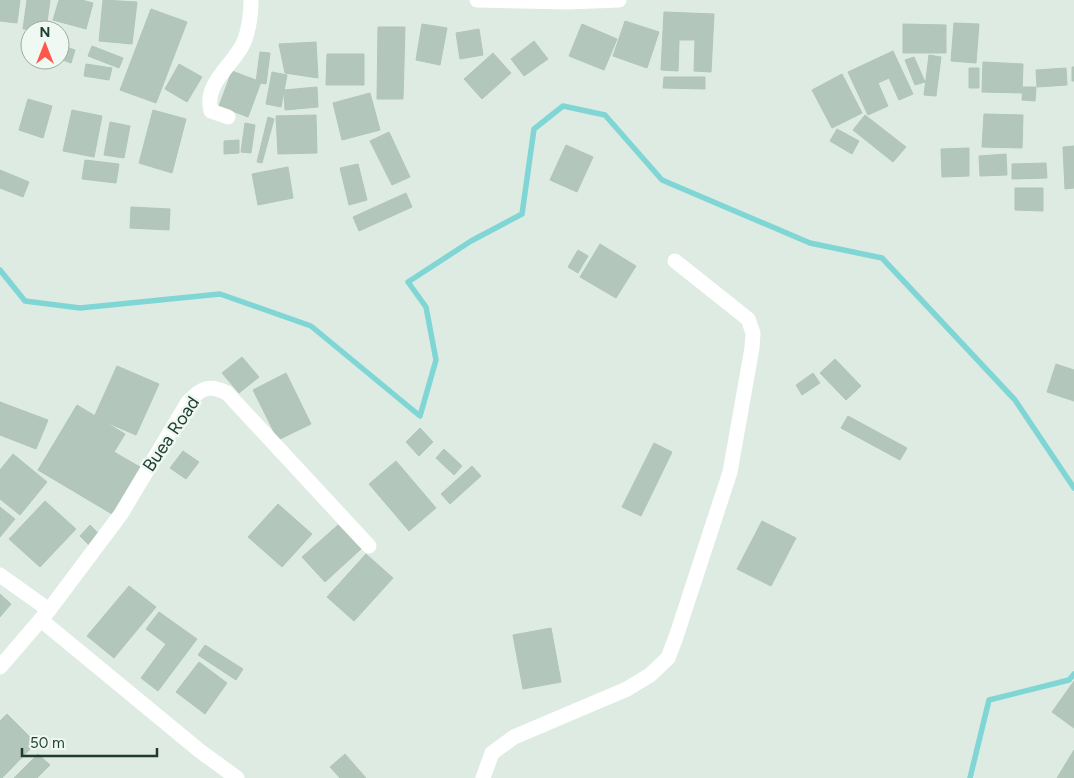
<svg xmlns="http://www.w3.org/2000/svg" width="1074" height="778" viewBox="0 0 1074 778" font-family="Figtree,sans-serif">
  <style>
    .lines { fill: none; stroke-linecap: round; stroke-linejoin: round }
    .stream { stroke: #80d6d5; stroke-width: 5.5 }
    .building { fill: #b3c6bc; stroke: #b0c6b9 }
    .minor { stroke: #fff; stroke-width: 15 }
    .labels { text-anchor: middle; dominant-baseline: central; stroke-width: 5; stroke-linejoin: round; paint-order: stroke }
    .street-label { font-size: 18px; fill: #1e3d2f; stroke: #eff8f2 }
  </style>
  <rect width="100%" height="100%" fill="#deebe3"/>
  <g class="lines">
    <path class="stream" d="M 0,270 L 25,301 L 80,308 L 220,294 L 311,326 L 420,416 L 436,360 L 426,307 L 408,282 L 471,241 L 522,214 L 534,129 L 563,106 L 605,115 L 662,180 L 810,243 L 882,258 L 1015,400 L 1074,488
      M 970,778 L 989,700 L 1069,680 L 1074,674"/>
  </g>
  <path class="building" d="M 0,0 L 20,0 L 17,23 L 0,21 Z
    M 27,0 L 50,0 L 46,30 L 23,29 Z
    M 59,0 L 82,0 L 93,3 L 86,29 L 53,20 Z
    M 103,0 L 137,2 L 132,44 L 99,41 Z
    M 151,9 L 187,22 L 156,103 L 120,90 Z
    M 664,12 L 714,14 L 711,72 L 694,71 L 695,40 L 679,40 L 678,71 L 661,70 Z
    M 625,21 L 659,32 L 647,68 L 613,56 Z
    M 954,23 L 979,24 L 976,63 L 951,61 Z
    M 422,24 L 447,28 L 440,65 L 416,60 Z
    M 582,24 L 617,39 L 604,70 L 569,56 Z
    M 903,24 L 946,25 L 946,53 L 903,53 Z
    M 378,27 L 405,27 L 403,99 L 377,99 Z
    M 479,29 L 483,55 L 460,59 L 456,33 Z
    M 29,36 L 30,36 L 30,50 L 25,49 Z
    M 534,41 L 548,59 L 524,76 L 511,59 Z
    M 316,42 L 318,78 L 285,73 L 279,44 Z
    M 60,45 L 75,50 L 71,63 L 60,59 Z
    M 92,46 L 123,58 L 119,68 L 88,56 Z
    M 893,51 L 913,94 L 899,100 L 889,78 L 878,83 L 888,106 L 868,115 L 848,72 Z
    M 260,52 L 270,53 L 266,84 L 256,82 Z
    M 493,53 L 511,73 L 482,99 L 464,79 Z
    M 327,54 L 364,54 L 364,85 L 326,85 Z
    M 929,55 L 941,57 L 936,96 L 924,95 Z
    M 914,57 L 925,82 L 915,85 L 905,60 Z
    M 983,62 L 1023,64 L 1022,93 L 982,92 Z
    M 86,64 L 112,68 L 109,80 L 84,76 Z
    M 179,64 L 202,77 L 187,102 L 165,89 Z
    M 1072,67 L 1074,67 L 1074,81 L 1072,81 Z
    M 969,68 L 979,68 L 979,88 L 969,88 Z
    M 1066,68 L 1067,85 L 1037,87 L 1036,70 Z
    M 232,71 L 261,82 L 248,117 L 219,106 Z
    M 272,72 L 287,75 L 281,107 L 266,104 Z
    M 842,74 L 862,113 L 832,128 L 812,90 Z
    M 664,77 L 705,77 L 705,89 L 663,88 Z
    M 317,87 L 318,107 L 285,110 L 284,90 Z
    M 1023,87 L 1036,87 L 1035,101 L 1022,100 Z
    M 370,93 L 380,130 L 342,140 L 333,103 Z
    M 28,99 L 52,106 L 43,138 L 19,130 Z
    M 72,110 L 102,116 L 94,157 L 63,151 Z
    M 153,110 L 186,119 L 172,173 L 139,163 Z
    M 984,114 L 1023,115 L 1022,148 L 982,147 Z
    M 316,115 L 317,153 L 278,154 L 276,116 Z
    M 865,115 L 906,147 L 893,162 L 853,130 Z
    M 268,117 L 274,119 L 262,163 L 257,162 Z
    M 110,122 L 130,126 L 124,158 L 104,155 Z
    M 245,123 L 255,125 L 251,153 L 241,152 Z
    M 837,129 L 859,141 L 852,154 L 830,141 Z
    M 389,132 L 410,177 L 392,185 L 370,141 Z
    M 239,140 L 239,153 L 224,154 L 224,141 Z
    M 566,145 L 593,157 L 577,192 L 550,180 Z
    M 1074,146 L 1074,188 L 1065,189 L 1063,147 Z
    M 969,148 L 969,176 L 942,177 L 941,149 Z
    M 1006,154 L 1007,175 L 980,176 L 979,156 Z
    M 85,160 L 119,164 L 116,183 L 82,179 Z
    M 1046,163 L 1047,178 L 1012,179 L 1012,164 Z
    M 358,164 L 367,200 L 349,205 L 340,168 Z
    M 288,167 L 293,198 L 258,205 L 252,174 Z
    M 0,170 L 29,182 L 23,197 L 0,188 Z
    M 1015,188 L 1043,188 L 1043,211 L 1015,210 Z
    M 406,193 L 412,207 L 359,231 L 353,217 Z
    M 131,207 L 170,209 L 169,230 L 130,228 Z
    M 600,244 L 636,266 L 616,298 L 580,277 Z
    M 578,250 L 588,256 L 578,273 L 568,267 Z
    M 242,357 L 259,377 L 239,393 L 222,373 Z
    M 835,359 L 861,386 L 846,400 L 820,373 Z
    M 1056,364 L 1074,370 L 1074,401 L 1047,392 Z
    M 117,366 L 159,384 L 136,435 L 94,417 Z
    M 286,373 L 311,424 L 278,440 L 253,390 Z
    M 813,373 L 820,383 L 802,395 L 796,385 Z
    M 0,402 L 48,420 L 36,449 L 0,435 Z
    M 77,405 L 125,434 L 114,452 L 140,467 L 112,514 L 38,470 Z
    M 848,416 L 907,448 L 900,460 L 841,428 Z
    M 420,428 L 433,442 L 419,456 L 406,442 Z
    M 654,443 L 672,452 L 641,516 L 622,507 Z
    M 444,449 L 462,466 L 454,475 L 436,458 Z
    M 183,451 L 199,462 L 186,479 L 170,468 Z
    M 13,454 L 47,482 L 20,515 L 0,499 L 0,470 Z
    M 396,461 L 436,508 L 409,531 L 369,484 Z
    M 472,466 L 481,476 L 450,504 L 441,494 Z
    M 45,501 L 76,529 L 40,567 L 9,539 Z
    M 278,504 L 312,534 L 282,567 L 248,537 Z
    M 0,507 L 15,519 L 0,537 Z
    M 762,521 L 796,538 L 771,586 L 737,569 Z
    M 90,525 L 100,535 L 90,546 L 80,536 Z
    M 338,525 L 361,549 L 325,582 L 302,557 Z
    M 366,554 L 393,578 L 354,621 L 327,597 Z
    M 129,586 L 156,607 L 114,658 L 87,636 Z
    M 0,594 L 11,604 L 0,617 Z
    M 159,612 L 197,639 L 158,691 L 141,678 L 166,644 L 146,629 Z
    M 551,628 L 561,682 L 523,689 L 513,635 Z
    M 205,645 L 243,669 L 236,680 L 198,655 Z
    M 199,662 L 227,683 L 205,714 L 176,692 Z
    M 1074,681 L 1074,728 L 1052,712 Z
    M 7,714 L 36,743 L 2,778 L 0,778 L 0,721 Z
    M 1074,750 L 1074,778 L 1057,778 Z
    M 38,754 L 50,765 L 37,778 L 14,778 Z
    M 345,754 L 366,778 L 340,778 L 330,767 Z"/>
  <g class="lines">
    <path class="minor" d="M 477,0 L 569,2 L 619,0
      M 228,117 L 211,111 C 203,83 234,65 244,42 C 249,29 251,14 251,0
      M 0,575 L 49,610
      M 41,620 L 200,751 L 237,778
      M 0,667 L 49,610 L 121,514 L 188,402 C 201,388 209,384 227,393 L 369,546
      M 483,778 L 492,753 L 514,737 L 627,689 L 650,675 L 668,658 L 676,637 L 730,472 L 752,348 L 753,333 L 748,319 L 675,261"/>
  </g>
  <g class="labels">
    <g class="street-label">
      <text transform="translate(171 434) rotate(-56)">Buea Road</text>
    </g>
  </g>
  <g transform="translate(45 45)"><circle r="24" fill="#eff8f2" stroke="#9bada4"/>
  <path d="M0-4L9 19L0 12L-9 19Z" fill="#ff5749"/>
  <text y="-8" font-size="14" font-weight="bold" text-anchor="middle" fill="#1e3d2f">N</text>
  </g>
  <path d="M22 748v8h135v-8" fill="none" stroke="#1e3d2f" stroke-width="2.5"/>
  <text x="30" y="748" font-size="15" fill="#1e3d2f" stroke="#eff8f2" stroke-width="4" paint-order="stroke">50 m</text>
</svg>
